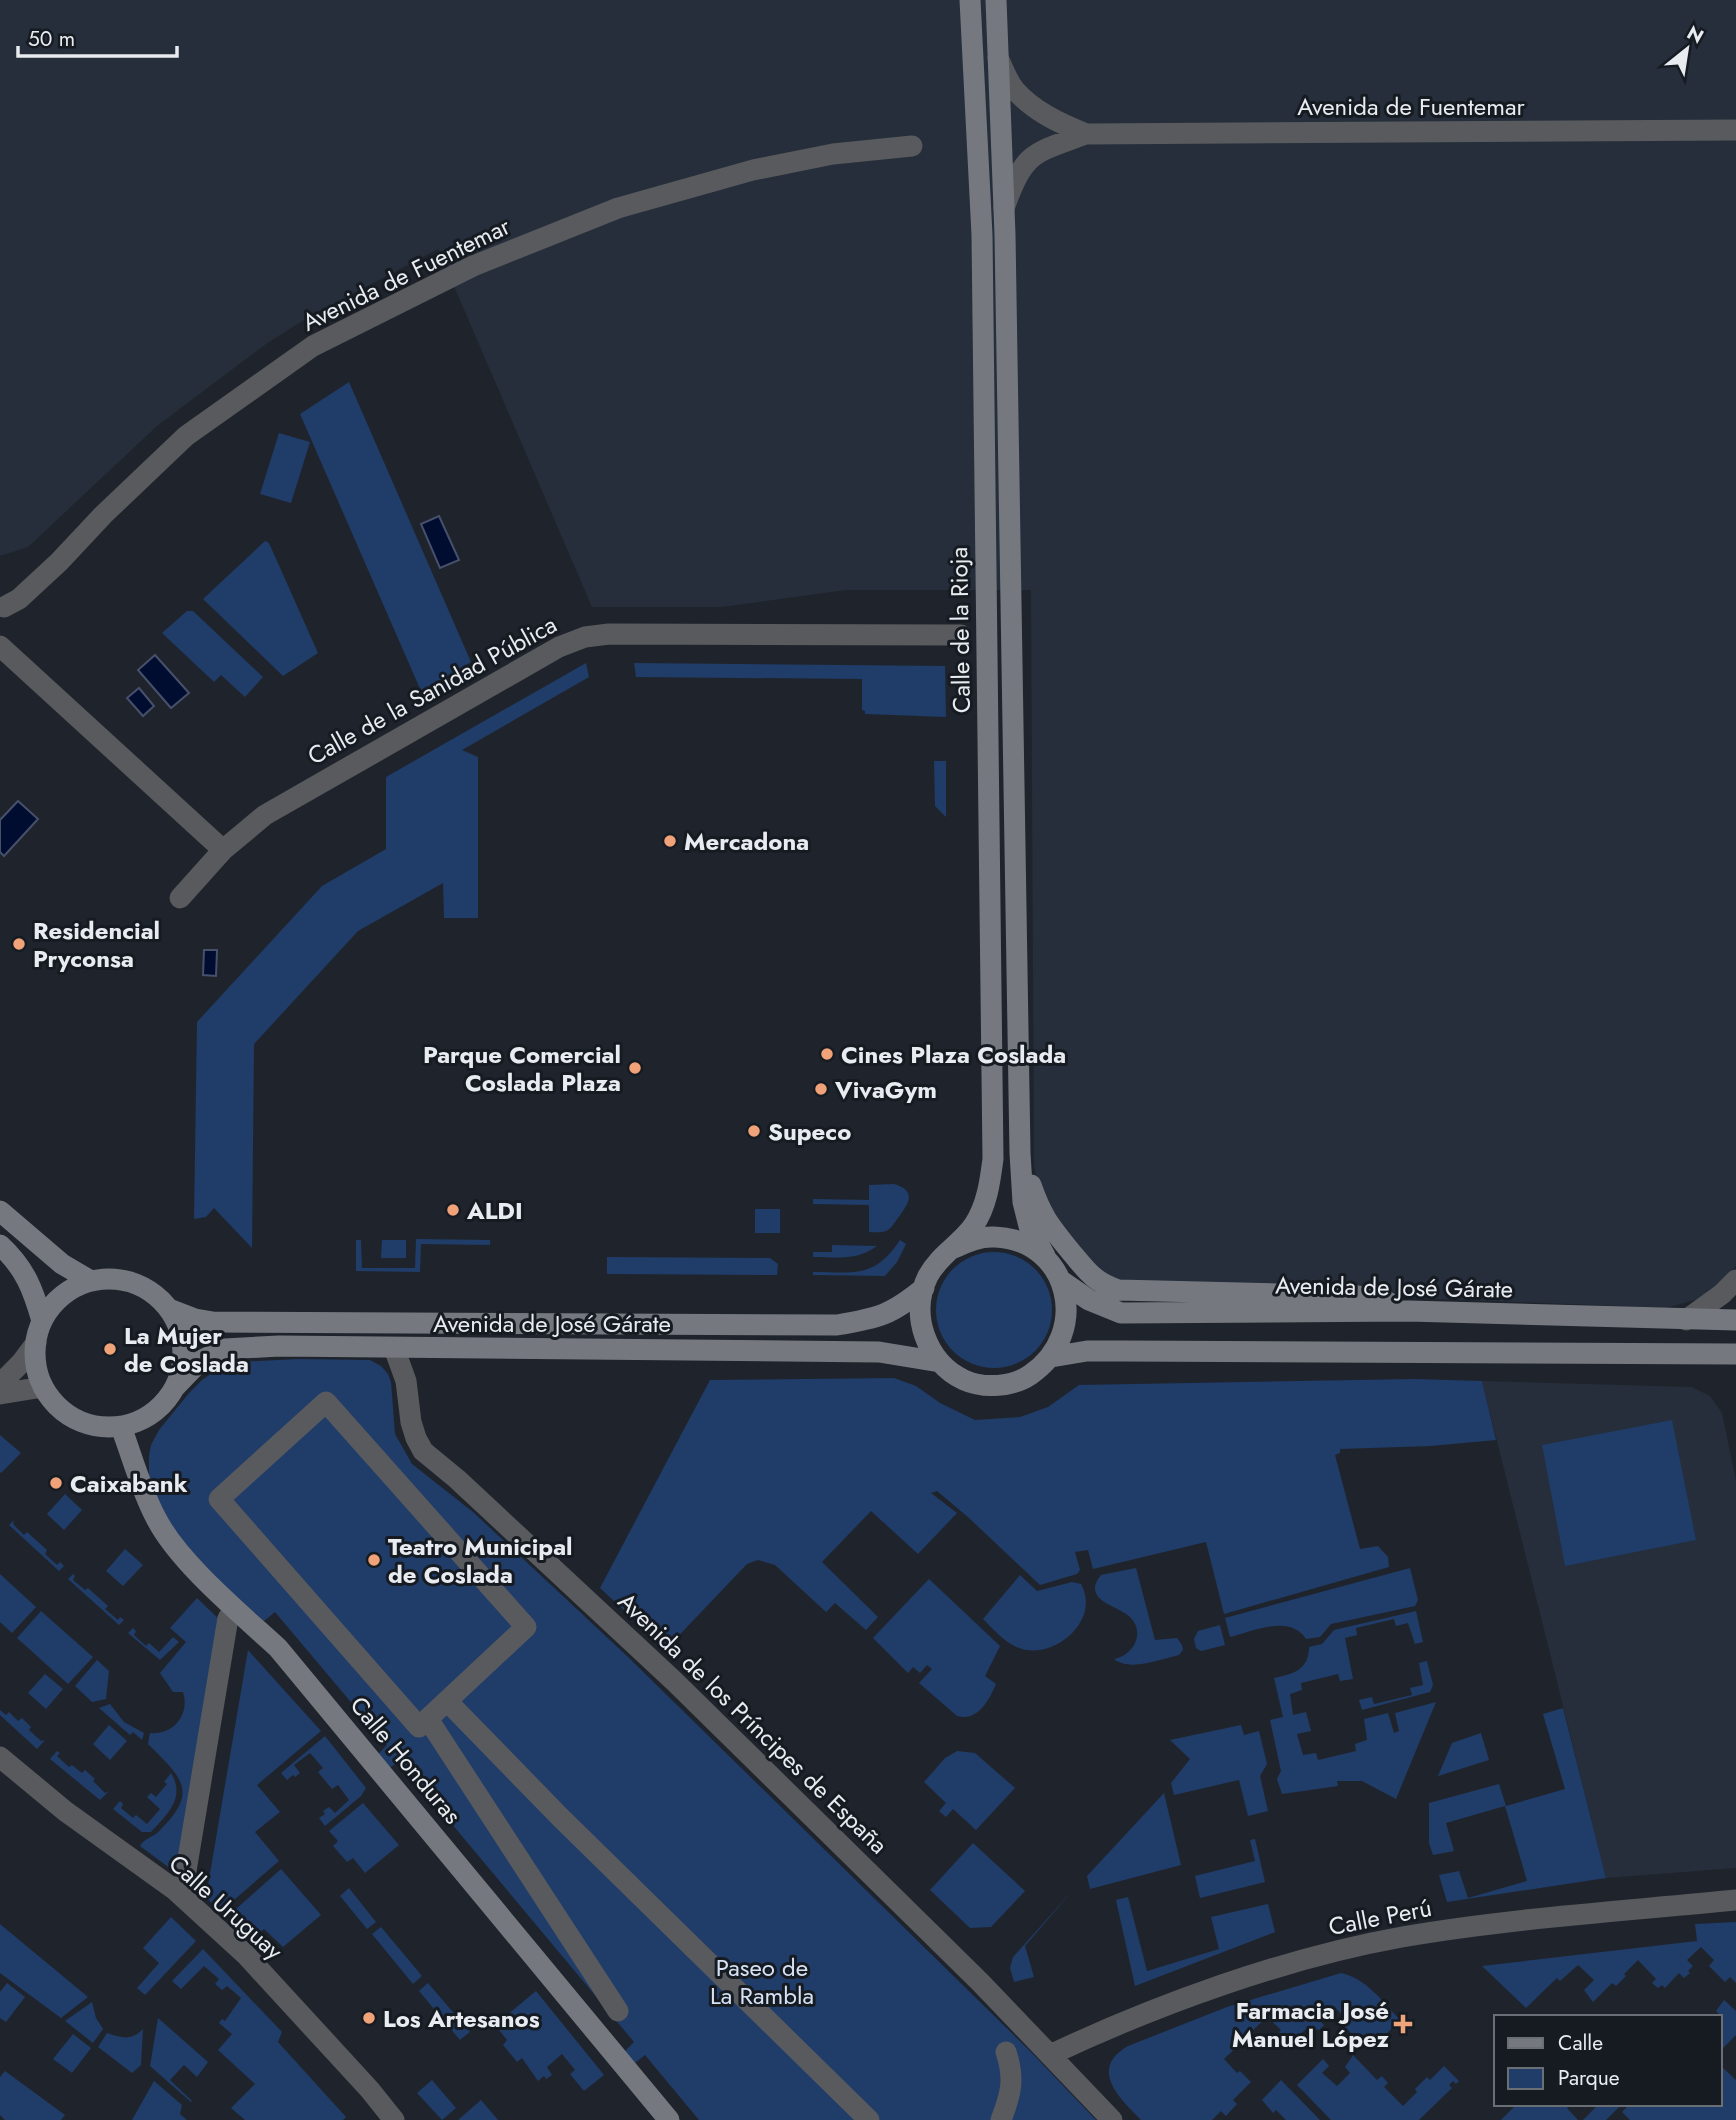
<svg xmlns="http://www.w3.org/2000/svg" width="1736" height="2120" viewBox="0 0 1736 2120" font-family="Jost,sans-serif">
  <style>
    .built { fill: #252e3a }
    .green { fill: #203c69 }
    .water { fill: #000d30; stroke: #46506a; stroke-width: 2 }
    .lines { fill: none; stroke-linecap: round; stroke-linejoin: round }
    .street { stroke: #585a5e; stroke-width: 21 }
    .secondary { stroke: #75797f; stroke-width: 21 }
    .poi-dot { fill: #f0a278; stroke: #161b22; stroke-width: 2.5 }
    .labels { text-anchor: middle; dominant-baseline: central; stroke-width: 6; stroke-linejoin: round; paint-order: stroke }
    .street-label { font-size: 24px; fill: #e8ecf1; stroke: #161b22 }
    .poi-label { font-size: 24px; font-weight: bold; fill: #e8ecf1; stroke: #161b22; text-anchor: start }
    .park-label { font-size: 24px; fill: #d5e2f6; stroke: #161b22 }
  </style>
  <rect width="100%" height="100%" fill="#1f242c"/>
  <path class="built" d="M 0,0 L 1736,0 L 1736,1266 L 1725,1282 L 1698,1299 L 1666,1308 L 1137,1287 L 1099,1275 L 1041,1204 L 1034,1166 L 1031,590 L 846,590 L 722,607 L 592,607 L 438,249 L 310,316 L 266,344 L 157,426 L 28,547 L 0,556 Z
    M 1482,1381 L 1692,1387 L 1710,1396 L 1722,1413 L 1736,1481 L 1736,1868 L 1606,1878 Z"/>
  <path class="green" d="M 349,382 L 471,662 L 421,691 L 300,414 Z
    M 279,433 L 310,442 L 291,503 L 260,494 Z
    M 265,541 L 269,543 L 318,653 L 283,676 L 203,599 Z
    M 187,611 L 193,611 L 263,677 L 245,697 L 221,675 L 214,682 L 162,633 Z
    M 586,663 L 589,677 L 462,750 L 478,757 L 478,918 L 444,918 L 443,883 L 358,931 L 254,1044 L 252,1248 L 214,1208 L 206,1217 L 194,1219 L 197,1022 L 322,886 L 386,849 L 386,777 Z
    M 634,663 L 945,666 L 946,717 L 865,714 L 865,711 L 862,710 L 862,679 L 636,677 Z
    M 934,761 L 946,761 L 946,817 L 935,806 Z
    M 894,1184 C 918,1191 908,1204 898,1218 C 894,1223 892,1228 886,1231 C 881,1233 875,1232 869,1232 L 869,1205 L 813,1204 L 813,1199 L 869,1200 L 869,1185 Z
    M 755,1209 L 780,1209 L 780,1233 L 755,1233 Z
    M 416,1239 L 490,1240 L 490,1245 L 421,1244 L 420,1272 L 356,1271 L 356,1240 L 361,1240 L 362,1268 L 415,1268 Z
    M 382,1240 L 406,1240 L 406,1258 L 381,1258 Z
    M 900,1240 L 906,1244 L 897,1262 L 885,1276 L 813,1275 L 813,1272 C 855,1272 874,1279 900,1240 Z
    M 832,1245 L 833,1245 L 877,1246 C 856,1261 838,1257 813,1257 L 813,1252 L 832,1252 Z
    M936 1310a58 58 0 1 1 116 0a58 58 0 1 1-116 0Z
    M 607,1257 L 770,1258 L 778,1264 L 777,1275 L 607,1274 Z
    M 298,1359 L 370,1360 L 381,1366 L 388,1374 L 391,1382 L 395,1434 L 412,1464 L 473,1512 L 627,1656 L 1030,2051 L 1096,2120 L 699,2120 L 645,2055 L 635,2063 L 625,2051 L 634,2042 L 400,1762 L 390,1767 L 378,1754 L 387,1745 L 275,1612 L 264,1621 L 239,1599 L 234,1600 L 175,1535 L 149,1480 L 149,1456 L 151,1445 L 159,1430 L 189,1393 L 202,1380 L 222,1366 L 237,1362 Z
    M 894,1378 L 916,1386 L 940,1403 L 975,1420 L 1020,1417 L 1048,1407 L 1079,1385 L 1415,1379 L 1482,1381 L 1496,1440 L 1430,1446 L 1340,1449 L 1340,1453 L 1335,1455 L 1360,1549 L 1378,1546 L 1388,1557 L 1389,1567 L 1224,1614 L 1206,1542 L 1093,1569 L 1088,1550 L 1075,1552 L 1080,1570 L 1077,1574 L 1040,1585 L 969,1518 L 937,1491 L 931,1493 L 957,1513 L 918,1554 L 871,1511 L 822,1562 L 878,1617 L 866,1630 L 835,1603 L 826,1612 L 775,1565 L 758,1560 L 747,1564 L 666,1649 L 600,1588 L 710,1380 Z
    M 1672,1420 L 1696,1540 L 1565,1566 L 1542,1445 Z
    M 0,1435 L 21,1453 L 1,1473 L 0,1472 Z
    M 65,1494 L 82,1510 L 64,1530 L 47,1514 Z
    M 14,1520 L 13,1524 L 24,1535 L 27,1532 L 47,1550 L 45,1554 L 57,1565 L 60,1562 L 64,1566 L 59,1571 L 9,1525 Z
    M 125,1549 L 143,1565 L 123,1586 L 106,1571 Z
    M 1136,1568 L 1155,1640 L 1177,1638 L 1182,1645 L 1183,1650 L 1179,1655 C 1161,1659 1130,1672 1114,1659 C 1133,1656 1146,1633 1130,1617 C 1120,1606 1080,1601 1101,1575 Z
    M 1410,1568 L 1418,1600 L 1415,1606 L 1331,1624 L 1320,1637 L 1306,1639 C 1290,1614 1254,1631 1230,1637 L 1225,1618 Z
    M 0,1574 L 36,1607 L 12,1633 L 0,1622 Z
    M 73,1574 L 75,1576 L 73,1580 L 85,1590 L 88,1588 L 108,1606 L 105,1609 L 118,1620 L 120,1617 L 124,1620 L 119,1625 L 68,1579 Z
    M 1020,1575 L 1037,1591 L 1072,1582 L 1081,1584 C 1100,1618 1060,1655 1027,1650 C 1009,1648 995,1631 983,1619 Z
    M 929,1579 L 1000,1646 L 985,1676 L 996,1684 C 989,1700 978,1722 957,1716 L 919,1683 L 932,1669 L 927,1665 L 920,1673 L 913,1667 L 908,1673 L 873,1638 Z
    M 197,1598 L 223,1623 L 179,1875 L 140,1846 C 145,1838 151,1838 157,1833 C 200,1792 183,1779 148,1744 L 150,1733 C 174,1735 190,1714 183,1692 L 173,1692 L 160,1673 L 186,1642 L 170,1628 Z
    M 41,1611 L 93,1657 L 68,1684 L 17,1638 Z
    M 1416,1611 L 1423,1642 L 1415,1644 L 1408,1623 L 1396,1626 L 1394,1619 L 1356,1628 L 1357,1635 L 1345,1638 L 1353,1679 L 1340,1681 L 1338,1674 L 1301,1683 L 1302,1690 L 1290,1694 L 1293,1715 L 1306,1712 L 1311,1731 L 1297,1734 L 1303,1755 L 1316,1753 L 1318,1760 L 1356,1751 L 1355,1744 L 1367,1740 L 1364,1719 L 1388,1713 L 1394,1733 L 1399,1731 L 1395,1713 L 1436,1702 L 1396,1799 L 1362,1781 L 1337,1781 L 1338,1786 L 1282,1794 L 1277,1779 L 1281,1771 L 1270,1720 L 1283,1717 L 1274,1678 C 1293,1674 1309,1670 1309,1647 L 1322,1644 L 1334,1630 Z
    M 1220,1625 L 1225,1645 L 1201,1651 L 1196,1648 L 1194,1639 L 1198,1631 Z
    M 133,1628 L 136,1631 L 134,1635 L 146,1646 L 149,1643 L 159,1652 L 173,1637 L 179,1642 L 160,1660 L 128,1633 Z
    M 248,1650 L 321,1731 L 257,1785 L 280,1812 L 255,1832 L 279,1861 L 220,1912 L 206,1897 Z
    M 97,1660 L 109,1671 L 106,1699 L 92,1702 L 75,1686 Z
    M 1427,1661 L 1433,1685 L 1430,1692 L 1362,1710 L 1359,1700 L 1372,1697 L 1374,1704 L 1412,1695 L 1410,1688 L 1423,1685 L 1419,1663 Z
    M 45,1674 L 63,1689 L 46,1709 L 28,1693 Z
    M 110,1704 L 124,1722 L 144,1733 L 142,1740 L 133,1732 L 130,1735 L 99,1708 Z
    M 1563,1708 L 1606,1878 L 1447,1902 L 1439,1875 L 1459,1871 L 1468,1898 L 1527,1881 L 1505,1806 L 1446,1823 L 1454,1851 L 1433,1855 L 1429,1843 L 1429,1803 L 1499,1784 L 1506,1806 L 1565,1789 L 1543,1714 Z
    M 0,1710 L 6,1715 L 9,1712 L 18,1721 L 22,1718 L 31,1727 L 29,1730 L 41,1741 L 45,1740 L 37,1749 L 0,1715 Z
    M 109,1725 L 127,1741 L 110,1760 L 93,1744 Z
    M 1241,1725 L 1244,1735 L 1259,1731 L 1267,1764 L 1260,1776 L 1268,1811 L 1248,1816 L 1239,1780 L 1174,1795 L 1171,1783 L 1190,1759 L 1170,1740 Z
    M 1481,1733 L 1489,1760 L 1438,1776 L 1452,1743 Z
    M 325,1736 L 366,1788 L 361,1796 L 325,1826 L 319,1818 L 325,1814 L 323,1811 L 329,1807 L 335,1813 L 349,1800 L 338,1785 L 332,1789 L 318,1772 L 323,1768 L 310,1753 L 294,1765 L 300,1773 L 295,1777 L 293,1775 L 287,1780 L 281,1773 Z
    M 57,1751 L 60,1753 L 57,1756 L 69,1767 L 72,1765 L 82,1773 L 85,1770 L 95,1779 L 93,1781 L 105,1793 L 109,1791 L 100,1800 L 50,1759 Z
    M 957,1751 L 975,1753 L 1015,1788 L 976,1830 L 953,1809 L 946,1817 L 939,1811 L 946,1803 L 924,1782 L 945,1758 Z
    M 171,1773 C 186,1798 167,1814 151,1832 L 142,1832 L 113,1809 L 120,1801 L 123,1804 L 121,1808 L 133,1818 L 136,1815 L 147,1824 L 160,1809 L 147,1797 L 151,1793 L 156,1797 L 167,1784 L 164,1782 Z
    M 1164,1793 L 1181,1865 L 1090,1889 L 1087,1876 Z
    M 363,1803 L 399,1845 L 365,1873 L 353,1858 L 347,1862 L 333,1846 L 338,1841 L 329,1831 Z
    M 1255,1839 L 1265,1882 L 1200,1898 L 1195,1876 L 1255,1861 L 1250,1840 Z
    M 973,1843 L 1025,1891 L 991,1927 L 970,1928 L 930,1890 Z
    M 281,1869 L 321,1915 L 283,1947 L 264,1929 L 252,1939 L 228,1916 Z
    M 349,1888 L 376,1922 L 367,1929 L 340,1896 Z
    M 1073,1890 L 1025,1946 L 1034,1977 L 1014,1982 L 1010,1968 L 1013,1957 Z
    M 1128,1897 L 1147,1971 L 1219,1949 L 1211,1917 L 1268,1904 L 1275,1932 L 1135,1986 L 1116,1900 Z
    M 171,1917 L 196,1941 L 145,1995 L 137,1988 L 159,1963 L 143,1948 Z
    M 1736,1922 L 1736,1983 L 1730,1977 L 1725,1982 L 1709,1966 L 1714,1960 L 1701,1947 L 1687,1960 L 1693,1966 L 1688,1971 L 1690,1973 L 1684,1978 L 1679,1973 L 1665,1988 L 1662,1985 L 1658,1988 L 1652,1983 L 1656,1979 L 1638,1960 L 1624,1974 L 1626,1976 L 1616,1986 L 1612,1983 L 1593,2002 L 1584,1990 L 1594,1980 L 1578,1965 L 1560,1981 L 1557,1978 L 1526,2008 L 1482,1966 L 1697,1941 L 1695,1924 Z
    M 0,1924 L 88,1997 L 61,2018 L 0,1973 Z
    M 381,1927 L 422,1976 L 413,1984 L 372,1934 Z
    M 203,1949 L 282,2032 L 278,2042 L 346,2117 L 343,2120 L 245,2120 L 231,2108 L 255,2084 L 218,2050 L 232,2034 L 219,2023 L 222,2019 L 225,2021 L 241,1998 L 227,1986 L 222,1990 L 215,1984 L 219,1979 L 204,1966 L 181,1989 L 172,1981 Z
    M 1341,1973 C 1366,1978 1383,2002 1400,2020 L 1386,2034 L 1388,2037 L 1375,2049 L 1360,2033 L 1355,2037 L 1343,2025 L 1347,2020 L 1334,2006 L 1319,2020 L 1324,2025 L 1319,2030 L 1317,2029 L 1312,2034 L 1307,2028 L 1290,2044 L 1279,2032 L 1281,2030 L 1267,2017 L 1249,2034 L 1253,2039 L 1247,2045 L 1243,2041 L 1224,2059 L 1237,2073 L 1240,2071 L 1251,2082 L 1233,2100 L 1237,2104 L 1226,2116 L 1221,2111 L 1212,2120 L 1141,2120 C 1120,2099 1088,2069 1128,2046 L 1227,2007 Z
    M 7,1983 L 25,1997 L 6,2022 L 0,2018 L 0,1992 Z
    M 428,1983 L 470,2032 L 460,2040 L 419,1991 Z
    M 536,1991 L 604,2075 L 584,2091 L 570,2074 L 575,2070 L 562,2054 L 547,2067 L 552,2075 L 546,2079 L 544,2076 L 538,2081 L 522,2058 L 517,2062 L 503,2045 L 507,2040 L 495,2025 Z
    M 1724,2000 L 1736,2011 L 1736,2035 L 1720,2051 L 1720,2017 L 1717,2017 L 1719,2014 L 1716,2011 Z
    M 92,2002 L 96,2018 L 103,2029 L 93,2043 L 65,2021 Z
    M 158,2018 L 208,2062 L 197,2077 L 184,2065 L 170,2080 L 192,2101 L 191,2102 L 150,2066 Z
    M 143,2029 L 141,2065 L 132,2073 L 98,2047 L 107,2033 C 121,2038 132,2041 143,2029 Z
    M 73,2034 L 91,2048 L 72,2073 L 53,2059 Z
    M 1353,2055 L 1377,2080 L 1382,2076 L 1388,2083 L 1384,2087 L 1403,2106 L 1417,2092 L 1415,2089 L 1427,2077 L 1430,2080 L 1444,2066 L 1459,2081 L 1456,2084 L 1453,2081 L 1449,2085 L 1452,2088 L 1419,2120 L 1331,2120 L 1297,2085 L 1323,2059 L 1329,2066 L 1322,2073 L 1337,2086 L 1350,2073 L 1345,2067 Z
    M 1720,2065 L 1736,2080 L 1736,2120 L 1630,2120 L 1622,2112 L 1630,2104 L 1720,2104 Z
    M 5,2071 L 65,2115 L 61,2120 L 5,2120 L 0,2115 L 0,2077 Z
    M 432,2080 L 456,2108 L 442,2120 L 417,2093 Z
    M 1281,2080 L 1320,2120 L 1286,2120 L 1276,2110 L 1273,2113 L 1262,2100 Z
    M 154,2081 L 182,2105 L 180,2114 L 187,2120 L 132,2120 Z
    M 481,2100 L 498,2120 L 458,2120 Z
    M 1517,2104 L 1567,2104 L 1569,2106 L 1567,2108 L 1578,2120 L 1501,2120 Z
    M 1599,2104 L 1622,2104 L 1606,2120 L 1583,2120 Z"/>
  <path class="water" d="M 439,516 L 459,560 L 440,568 L 421,524 Z
    M 155,655 L 189,693 L 171,708 L 138,670 Z
    M 139,688 L 154,706 L 143,716 L 127,698 Z
    M 18,801 L 38,819 L 4,856 L 0,852 L 0,820 Z
    M 204,950 L 217,950 L 216,976 L 203,975 Z"/>
  <g class="lines">
    <path class="street" d="M 998,58 C 1003,68 1007,80 1014,89 C 1033,111 1059,123 1086,134
      M 1004,208 C 1025,151 1032,154 1086,134 L 1736,130
      M 4,607 L 19,599 L 59,562 L 103,515 L 186,436 L 313,346 L 473,266 L 618,208 L 753,170 L 833,154 L 912,146
      M 0,646 L 223,850
      M 180,898 L 223,850 L 265,815 L 559,647 L 585,637 L 609,634 L 961,635
      M 1686,1320 L 1722,1294 L 1736,1280
      M 394,1348 L 406,1381 L 411,1422 L 416,1438 L 423,1451 L 457,1479 L 674,1681 L 980,1982 L 1112,2120
      M 0,1384 L 21,1363 L 36,1343
      M 0,1394 L 43,1387
      M 326,1402 L 526,1627 L 419,1727 L 219,1499 Z
      M 447,1701 L 560,1817 L 869,2120
      M 428,1719 L 618,2011
      M 0,1757 L 65,1811 L 175,1890 L 246,1955 L 370,2090 L 394,2120
      M 184,1883 L 228,1618
      M 1050,2055 C 1158,2004 1285,1958 1402,1937 C 1511,1918 1626,1911 1736,1900
      M 1001,2120 C 1011,2094 1015,2079 1006,2052"/>
    <path class="secondary" d="M 996,0 L 1005,235 L 1020,1153 L 1023,1202 L 1029,1226 L 1045,1256
      M 1031,1185 C 1042,1217 1050,1226 1071,1252 C 1088,1272 1093,1281 1118,1290 L 1358,1296 L 1388,1302
      M 0,1211 L 62,1264 L 91,1281
      M 0,1245 C 25,1268 33,1289 42,1321
      M 954,1248 C 967,1242 980,1236 995,1237 C 1070,1240 1092,1333 1030,1375 C 1012,1387 984,1389 964,1380 C 926,1362 909,1314 928,1276 C 939,1255 961,1244 974,1225 C 987,1205 990,1182 993,1159 L 982,235 L 970,0
      M35 1353a74 74 0 1 1 148 0a74 74 0 1 1-148 0Z
      M 1060,1280 L 1089,1300 L 1121,1313 L 1409,1311 L 1736,1320
      M 169,1309 L 195,1319 L 213,1322 L 837,1325 C 879,1318 891,1315 924,1288
      M 1051,1357 L 1087,1351 L 1125,1351 L 1736,1354
      M 176,1386 L 200,1361 L 225,1349 L 279,1346 L 879,1352 L 940,1362
      M 121,1427 C 132,1456 141,1490 156,1518 C 178,1562 241,1614 278,1648 L 669,2120"/>
  </g>
  <g class="poi-dot">
    <circle cx="670" cy="841" r="7"/>
    <circle cx="19" cy="944" r="7"/>
    <circle cx="827" cy="1054" r="7"/>
    <circle cx="635" cy="1068" r="7"/>
    <circle cx="821" cy="1089" r="7"/>
    <circle cx="754" cy="1131" r="7"/>
    <circle cx="453" cy="1210" r="7"/>
    <circle cx="110" cy="1349" r="7"/>
    <circle cx="56" cy="1483" r="7"/>
    <circle cx="374" cy="1560" r="7"/>
    <circle cx="369" cy="2018" r="7"/>
    <path d="M1399.5 2013.5h7v7h7v7h-7v7h-7v-7h-7v-7h7z"/>
  </g>
  <g class="labels">
    <g class="street-label">
      <text x="1411" y="106">Avenida de Fuentemar</text>
      <text transform="translate(406 274) rotate(-26)">Avenida de Fuentemar</text>
      <text transform="translate(960 630) rotate(-91)">Calle de la Rioja</text>
      <text transform="translate(432 690) rotate(-29)">Calle de la Sanidad Pública</text>
      <text transform="translate(1394 1287) rotate(1)">Avenida de José Gárate</text>
      <text x="552" y="1323">Avenida de José Gárate</text>
      <text transform="translate(753 1723) rotate(44)">Avenida de los Príncipes de España</text>
      <text transform="translate(406 1760) rotate(50)">Calle Honduras</text>
      <text transform="translate(226 1907) rotate(42)">Calle Uruguay</text>
      <text transform="translate(1380 1917) rotate(-11)">Calle Perú</text>
    </g>
    <g class="poi-label">
      <text x="684" y="841">Mercadona</text>
      <text x="33" y="930">Residencial<tspan x="33" dy="28">Pryconsa</tspan></text>
      <text x="621" y="1054" text-anchor="end">Parque Comercial<tspan x="621" dy="28">Coslada Plaza</tspan></text>
      <text x="841" y="1054">Cines Plaza Coslada</text>
      <text x="835" y="1089">VivaGym</text>
      <text x="768" y="1131">Supeco</text>
      <text x="467" y="1210">ALDI</text>
      <text x="124" y="1335">La Mujer<tspan x="124" dy="28">de Coslada</tspan></text>
      <text x="70" y="1483">Caixabank</text>
      <text x="388" y="1546">Teatro Municipal<tspan x="388" dy="28">de Coslada</tspan></text>
      <text x="1389" y="2010" text-anchor="end">Farmacia José<tspan x="1389" dy="28">Manuel López</tspan></text>
      <text x="383" y="2018">Los Artesanos</text>
    </g>
    <g class="park-label">
      <text x="762" y="1967">Paseo de<tspan x="762" dy="28">La Rambla</tspan></text>
    </g>
  </g>
  <rect x="1494" y="2015" width="228" height="91" fill="#161b22" stroke="#6a6f75" stroke-width="2"/>
  <rect x="1508" y="2038" width="35" height="10" fill="#75797f" stroke="#6a6f75" stroke-width="2"/>
  <text x="1558" y="2050" font-size="21" fill="#e8ecf1">Calle</text>
  <rect x="1508" y="2068" width="35" height="21" fill="#203c69" stroke="#6a6f75" stroke-width="2"/>
  <text x="1558" y="2085" font-size="21" fill="#e8ecf1">Parque</text>
  <g transform="translate(1687 49) rotate(30)" stroke="#161b22" stroke-width="5" paint-order="stroke">
  <path d="M0-5L12 26L0 18L-12 26Z" fill="#e8ecf1"/>
  <text y="-10" font-size="19" font-weight="bold" text-anchor="middle" fill="#e8ecf1">N</text>
  </g>
  <path d="M18 46v10h159v-10" fill="none" stroke="#e8ecf1" stroke-width="3.5"/>
  <text x="28" y="46" font-size="21" fill="#e8ecf1" stroke="#161b22" stroke-width="5" paint-order="stroke">50 m</text>
</svg>
